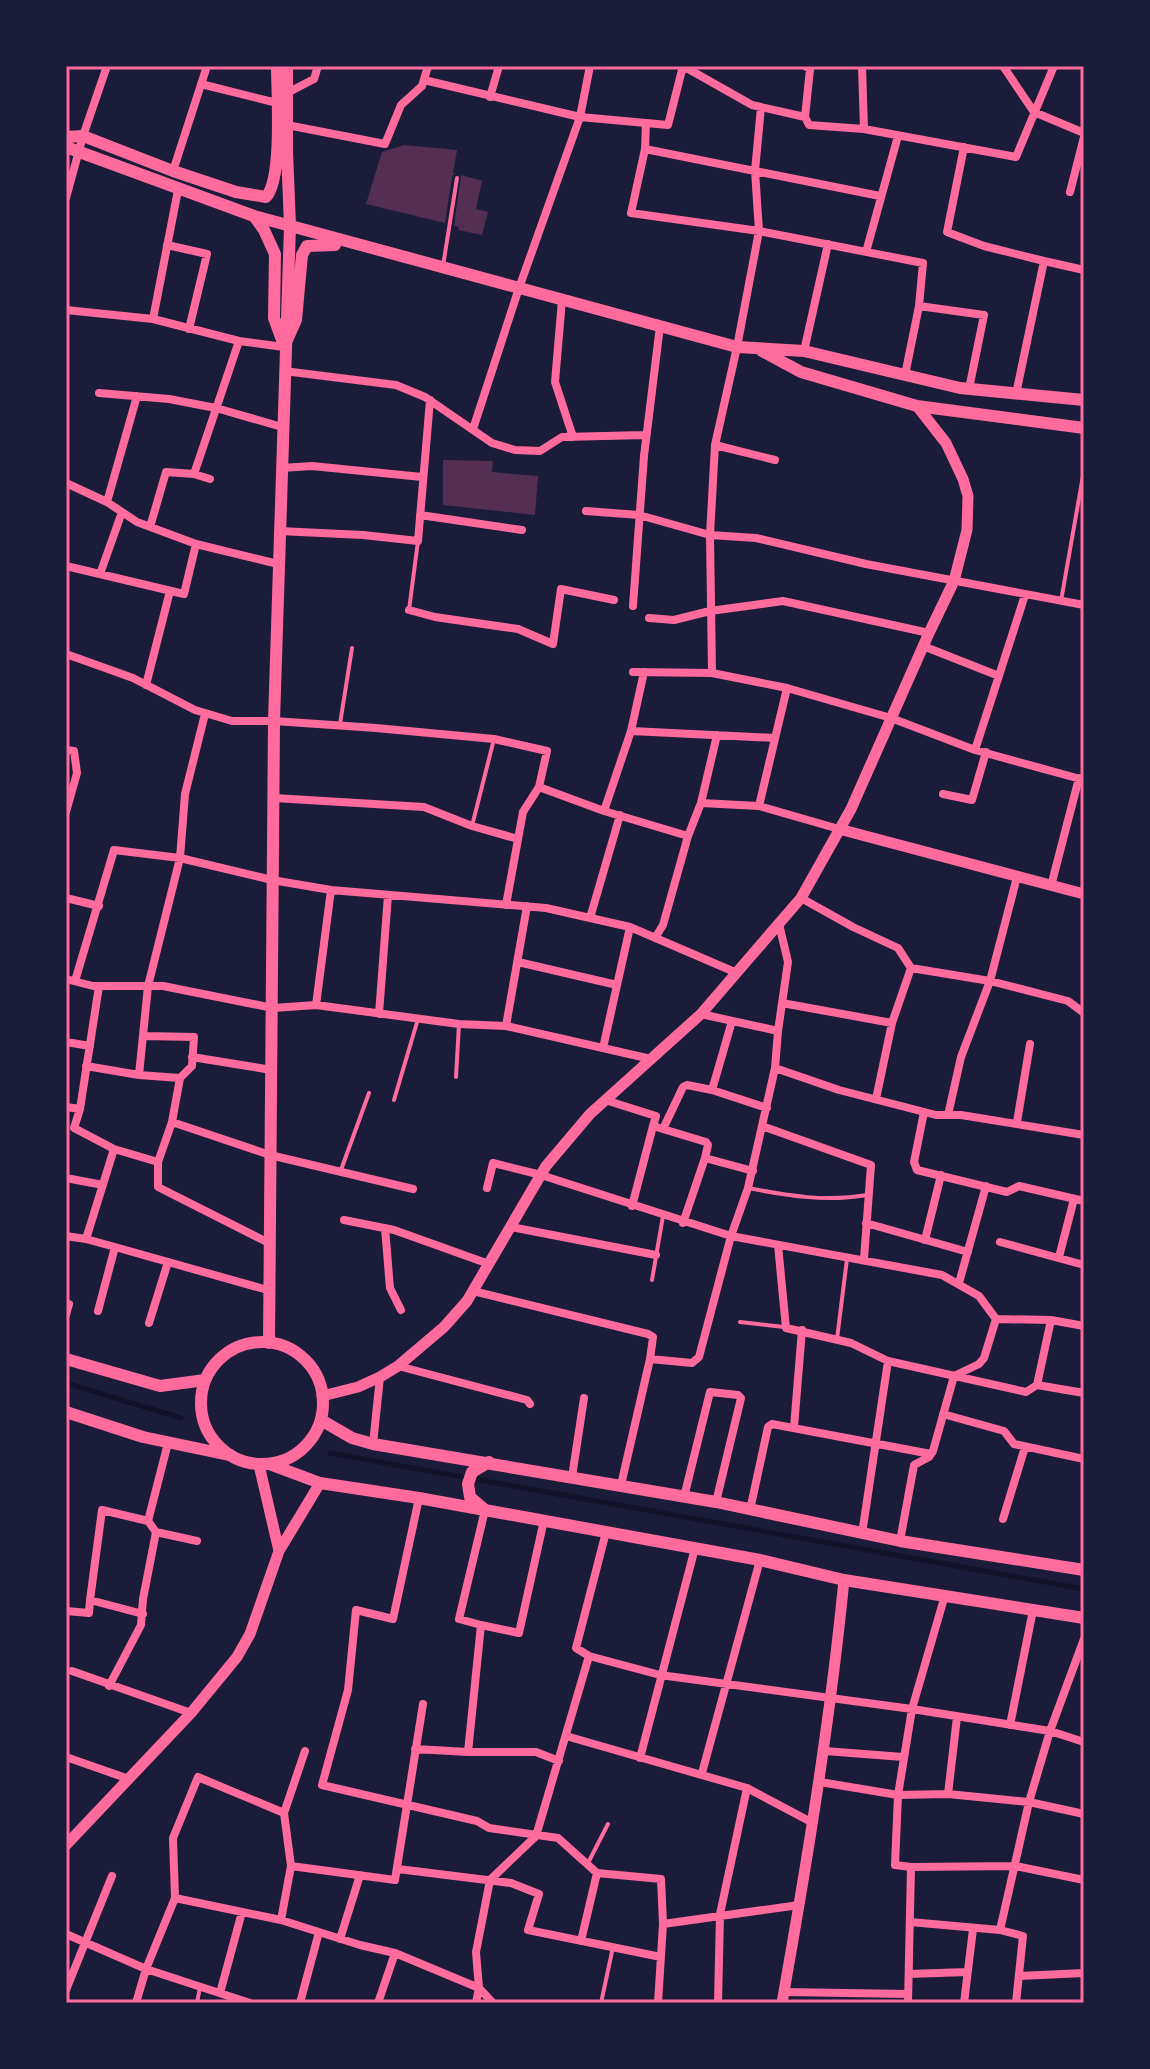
<svg xmlns="http://www.w3.org/2000/svg" width="1150" height="2069" viewBox="0 0 1150 2069" font-family="'Exo 2',sans-serif">
  <style>
    .lines { fill: none; stroke-linecap: round; stroke-linejoin: round }
    .stream { stroke: #12122b; stroke-width: 5 }
    .building { fill: #542f53 }
    .service { stroke: #ff6b9d; stroke-width: 4 }
    .minor { stroke: #ff6b9d; stroke-width: 8 }
    .tertiary { stroke: #ff6b9d; stroke-width: 11 }
    .secondary { stroke: #ff6b9d; stroke-width: 12 }
    .neatline { fill: none; stroke: #ff6b9d; stroke-width: 3 }
  </style>
  <rect width="100%" height="100%" fill="#1b1b3a"/>
  <g class="lines">
    <path class="stream" d="M 66,1383 L 181,1418
      M 330,1453 L 1084,1589"/>
  </g>
  <path class="building" d="M 404,145 L 457,150 L 453,173 L 455,173 L 452,177 L 445,223 L 366,204 L 382,152 Z
    M 461,175 L 482,181 L 476,209 L 488,212 L 482,235 L 458,230 L 459,227 L 454,226 Z
    M 443,460 L 493,461 L 492,472 L 538,476 L 535,515 L 443,505 Z"/>
  <g class="lines">
    <path class="service" d="M 443,266 L 457,178
      M 1061,601 L 1084,470
      M 409,610 L 418,541
      M 340,724 L 352,648
      M 472,826 L 494,739
      M 456,1077 L 459,1024
      M 394,1100 L 418,1019
      M 341,1170 L 369,1093
      M 748,1188 C 789,1196 826,1202 867,1195
      M 652,1280 L 663,1216
      M 740,1322 L 784,1327
      M 837,1339 L 847,1259
      M 587,1865 L 608,1824
      M 197,2003 L 200,1987
      M 601,2003 L 613,1947"/>
    <path class="minor" d="M 683,66 L 668,125 L 646,123 L 645,149 L 631,213 L 759,231 L 923,263 L 919,306 L 984,315 L 969,389
      M 683,66 L 752,105 L 805,117 L 809,125 L 864,129
      M 805,66 L 810,69 L 805,117
      M 862,66 L 864,129 L 1016,157 L 1054,66
      M 1003,66 L 1034,112 L 1084,133
      M 424,80 L 580,117 L 646,123
      M 201,84 L 277,103
      M 287,93 L 314,79 L 318,66
      M 490,97 L 499,66
      M 287,125 L 385,144 L 401,105 L 422,86 L 428,66
      M 964,147 L 947,232 L 984,246 L 1044,261 L 1016,394
      M 645,149 L 880,196
      M 173,171 L 207,66
      M 1070,192 L 1084,137
      M 66,198 L 83,136 L 107,66
      M 167,245 L 207,254 L 189,329
      M 866,252 L 898,136
      M 1044,261 L 1084,270
      M 562,300 L 555,382 L 573,437
      M 66,310 L 153,319 L 239,341 L 284,347
      M 153,319 L 178,190
      M 804,351 L 828,244
      M 284,371 L 396,385 L 425,397 L 492,443 L 515,450 L 540,451 L 562,437 L 646,435
      M 905,375 L 919,306
      M 99,393 L 169,399 L 216,408 L 282,427
      M 473,429 L 519,288 L 580,117 L 590,66
      M 715,445 L 775,460
      M 281,468 L 312,466 L 422,477
      M 194,474 L 239,341
      M 66,483 L 107,502 L 137,522 L 196,544 L 278,564
      M 107,502 L 137,396
      M 586,511 L 639,515 L 710,535 L 756,538 L 866,564 L 1084,605
      M 420,515 L 522,530
      M 150,527 L 166,472 L 194,474 L 210,479
      M 279,531 L 363,535 L 418,541 L 430,400
      M 66,566 L 184,594 L 196,544
      M 100,574 L 122,512
      M 633,606 L 644,456 L 660,326
      M 409,610 L 435,617 L 518,629 L 553,644 L 561,589 L 614,600
      M 649,618 L 674,620 L 710,611 L 783,601 L 929,633
      M 923,646 L 999,676
      M 66,654 L 133,678 L 195,710 L 232,721 L 274,721 L 376,728 L 494,739 L 547,751 L 539,787 L 523,812 L 506,905
      M 633,672 L 712,673 L 787,688 L 891,718 L 975,750 L 1084,780
      M 712,673 L 710,535 L 715,445 L 737,347 L 759,231 L 755,171 L 761,107
      M 146,685 L 170,591
      M 631,731 L 775,738
      M 66,750 L 74,751 L 77,773 L 66,812
      M 975,750 L 1025,595
      M 539,787 L 604,811 L 688,836 L 701,803 L 759,806 L 839,829
      M 943,794 L 972,800 L 986,752
      M 274,798 L 424,807 L 472,826 L 518,839
      M 701,803 L 717,735
      M 759,806 L 787,688
      M 604,811 L 631,731 L 644,672
      M 1051,886 L 1079,778
      M 66,898 L 99,906
      M 801,898 L 853,927 L 898,948 L 911,968 L 990,981 L 1068,1001 L 1084,1013
      M 590,918 L 620,815
      M 655,938 L 663,925 L 688,836
      M 518,962 L 617,985
      M 66,979 L 93,986 L 163,986 L 273,1008 L 316,1005 L 459,1024 L 506,1026 L 651,1059
      M 75,981 L 114,850 L 180,858 L 272,880 L 331,890 L 546,908 L 630,927 L 737,973
      M 782,1003 L 892,1023 L 911,968
      M 316,1005 L 331,890
      M 379,1014 L 388,895
      M 701,1014 L 778,1031 L 775,1068 L 839,1090 L 936,1115 L 961,1115 L 1084,1135
      M 506,1026 L 527,906
      M 778,1031 L 788,962 L 779,924
      M 144,1036 L 194,1037 L 192,1066 L 180,1078
      M 66,1042 L 90,1046
      M 603,1048 L 630,927
      M 192,1057 L 272,1070
      M 86,1066 L 139,1075
      M 712,1090 L 732,1021
      M 876,1099 L 892,1023
      M 605,1100 L 656,1116 L 653,1126 L 706,1142 L 708,1145 L 705,1158 L 753,1171
      M 66,1107 L 80,1109 L 74,1128 L 114,1149 L 158,1162 L 172,1122 L 270,1155 L 413,1189
      M 80,1109 L 99,986
      M 924,1112 L 914,1162 L 917,1170 L 1007,1192 L 1019,1186 L 1084,1201
      M 948,1115 L 961,1057 L 990,981 L 1017,877
      M 172,1122 L 180,1078 L 139,1075 L 148,986 L 180,858 L 185,794 L 205,714
      M 1017,1122 L 1030,1044
      M 762,1126 L 871,1165 L 864,1259
      M 663,1129 L 683,1087 L 687,1085 L 712,1090 L 767,1108
      M 158,1162 L 158,1187 L 271,1244
      M 66,1178 L 103,1185
      M 487,1188 L 493,1163 L 541,1175 L 731,1236 L 942,1275 L 979,1296 L 996,1319 L 1051,1320 L 1084,1326
      M 632,1206 L 653,1126
      M 344,1220 L 394,1230 L 489,1264
      M 683,1223 L 705,1158
      M 866,1223 L 968,1252
      M 511,1227 L 656,1255
      M 385,1228 L 390,1288 L 401,1310
      M 66,1236 L 86,1239
      M 925,1240 L 941,1175
      M 1000,1242 L 1084,1265
      M 778,1245 L 786,1328 L 851,1343 L 888,1361 L 1026,1392 L 1037,1385 L 1084,1393
      M 115,1247 L 271,1291
      M 1059,1257 L 1074,1199
      M 959,1283 L 986,1186
      M 473,1291 L 648,1334 L 653,1337 L 650,1359
      M 98,1311 L 115,1247 L 86,1239 L 114,1149
      M 66,1315 L 69,1304
      M 149,1323 L 168,1262
      M 398,1366 L 527,1400 L 530,1404
      M 1037,1385 L 1051,1320
      M 943,1414 L 1004,1431 L 1014,1444 L 1084,1459
      M 794,1427 L 802,1330
      M 373,1444 L 380,1377
      M 572,1477 L 584,1398
      M 621,1485 L 650,1359 L 692,1363 L 699,1357 L 731,1236 L 748,1188 L 775,1068
      M 684,1497 L 710,1392 L 738,1395 L 741,1398 L 716,1502
      M 419,1498 L 393,1619 L 356,1610 L 348,1690 L 322,1785 L 477,1821 L 489,1828 L 558,1838 L 597,1873 L 661,1879 L 663,1924 L 799,1905
      M 750,1510 L 768,1427 L 772,1424 L 931,1454
      M 1003,1519 L 1025,1447
      M 156,1532 L 197,1541
      M 862,1534 L 888,1361
      M 900,1541 L 914,1465 L 929,1457 L 933,1451 L 954,1376 L 979,1364 L 984,1358 L 996,1319
      M 66,1611 L 89,1613 L 90,1600
      M 143,1614 L 90,1600 L 102,1510 L 148,1521
      M 481,1625 L 519,1633 L 544,1520
      M 589,1656 L 660,1675 L 912,1709 L 1050,1731 L 1084,1742
      M 72,1671 L 191,1713
      M 109,1686 L 141,1625 L 143,1599 L 156,1532 L 148,1521 L 168,1443
      M 1010,1725 L 1033,1610
      M 566,1736 L 747,1788 L 813,1823
      M 415,1749 L 468,1752 L 536,1752 L 559,1761
      M 825,1751 L 903,1757
      M 468,1752 L 481,1625 L 459,1619 L 485,1510
      M 66,1757 L 129,1779
      M 640,1758 L 695,1548
      M 702,1773 L 760,1560
      M 820,1782 L 898,1795 L 948,1794 L 1029,1802 L 1084,1814
      M 948,1794 L 957,1717
      M 291,1866 L 395,1880 L 423,1704
      M 911,1867 L 1015,1866 L 1084,1880
      M 398,1869 L 511,1883 L 539,1894 L 528,1930 L 661,1957
      M 175,1898 L 281,1920 L 360,1945 L 395,1953 L 479,1988 L 493,2003
      M 281,1920 L 291,1866 L 284,1813 L 305,1751
      M 910,1922 L 1000,1930
      M 66,1934 L 146,1969 L 250,2003
      M 340,1939 L 360,1875
      M 581,1941 L 597,1873
      M 909,1974 L 967,1972
      M 1019,1976 L 1084,1973
      M 66,1990 L 112,1876
      M 784,1992 L 908,1994
      M 220,1993 L 242,1912
      M 136,2003 L 146,1969 L 175,1898 L 173,1838 L 198,1777 L 284,1813
      M 300,2003 L 319,1932
      M 378,2003 L 395,1953
      M 476,2003 L 479,1988 L 476,1952 L 490,1880 L 536,1836 L 589,1656 L 576,1648 L 606,1532
      M 658,2003 L 663,1924
      M 718,2003 L 720,1914 L 747,1788
      M 908,2003 L 911,1867 L 895,1865 L 898,1795 L 912,1709 L 945,1595
      M 964,2003 L 973,1929
      M 1016,2003 L 1023,1936 L 1000,1930 L 1029,1802 L 1050,1731 L 1084,1639"/>
    <path class="tertiary" d="M 839,829 L 1084,894
      M 322,1396 L 358,1387 L 380,1377 L 398,1366 L 444,1327 L 467,1301 L 546,1166 L 590,1114 L 701,1014 L 801,898 L 851,809 L 929,633 L 954,581 L 967,530 L 968,496 L 963,479 L 946,443 L 917,406
      M 259,1465 L 279,1551
      M 66,1845 L 191,1713 L 237,1657 L 250,1634 L 279,1551 L 320,1483
      M 782,2003 C 807,1862 830,1722 844,1580"/>
    <path class="secondary" d="M 66,137 L 83,136 L 173,171 L 236,192 L 266,197 C 283,179 277,93 277,66
      M 66,147 L 254,216 L 737,347 L 804,351 L 960,388 L 1084,400
      M 254,216 L 264,230 L 275,254 L 274,318 L 282,340
      M 287,340 L 296,320 L 302,255 L 307,246 L 335,245
      M 762,351 L 801,372 L 917,406 L 1084,428
      M201 1403a61 61 0 1 1 122 0a61 61 0 1 1-122 0Z
      M 269,1343 L 274,721 L 290,226 L 287,151 L 287,66
      M 66,1359 L 160,1386 L 205,1380
      M 66,1412 L 143,1437 L 229,1455
      M 321,1420 L 352,1438 L 373,1444 L 716,1502 L 900,1541 L 1084,1570
      M 269,1464 L 320,1483 L 419,1498 L 760,1560 L 844,1580 L 1084,1618
      M 484,1509 L 470,1497 L 468,1484 L 472,1472 L 489,1462"/>
  </g>
  <rect width="1150" height="2069" fill="none" stroke="#1b1b3a" stroke-width="136"/>
  <rect x="68" y="68" width="1014" height="1933" class="neatline"/>
</svg>
